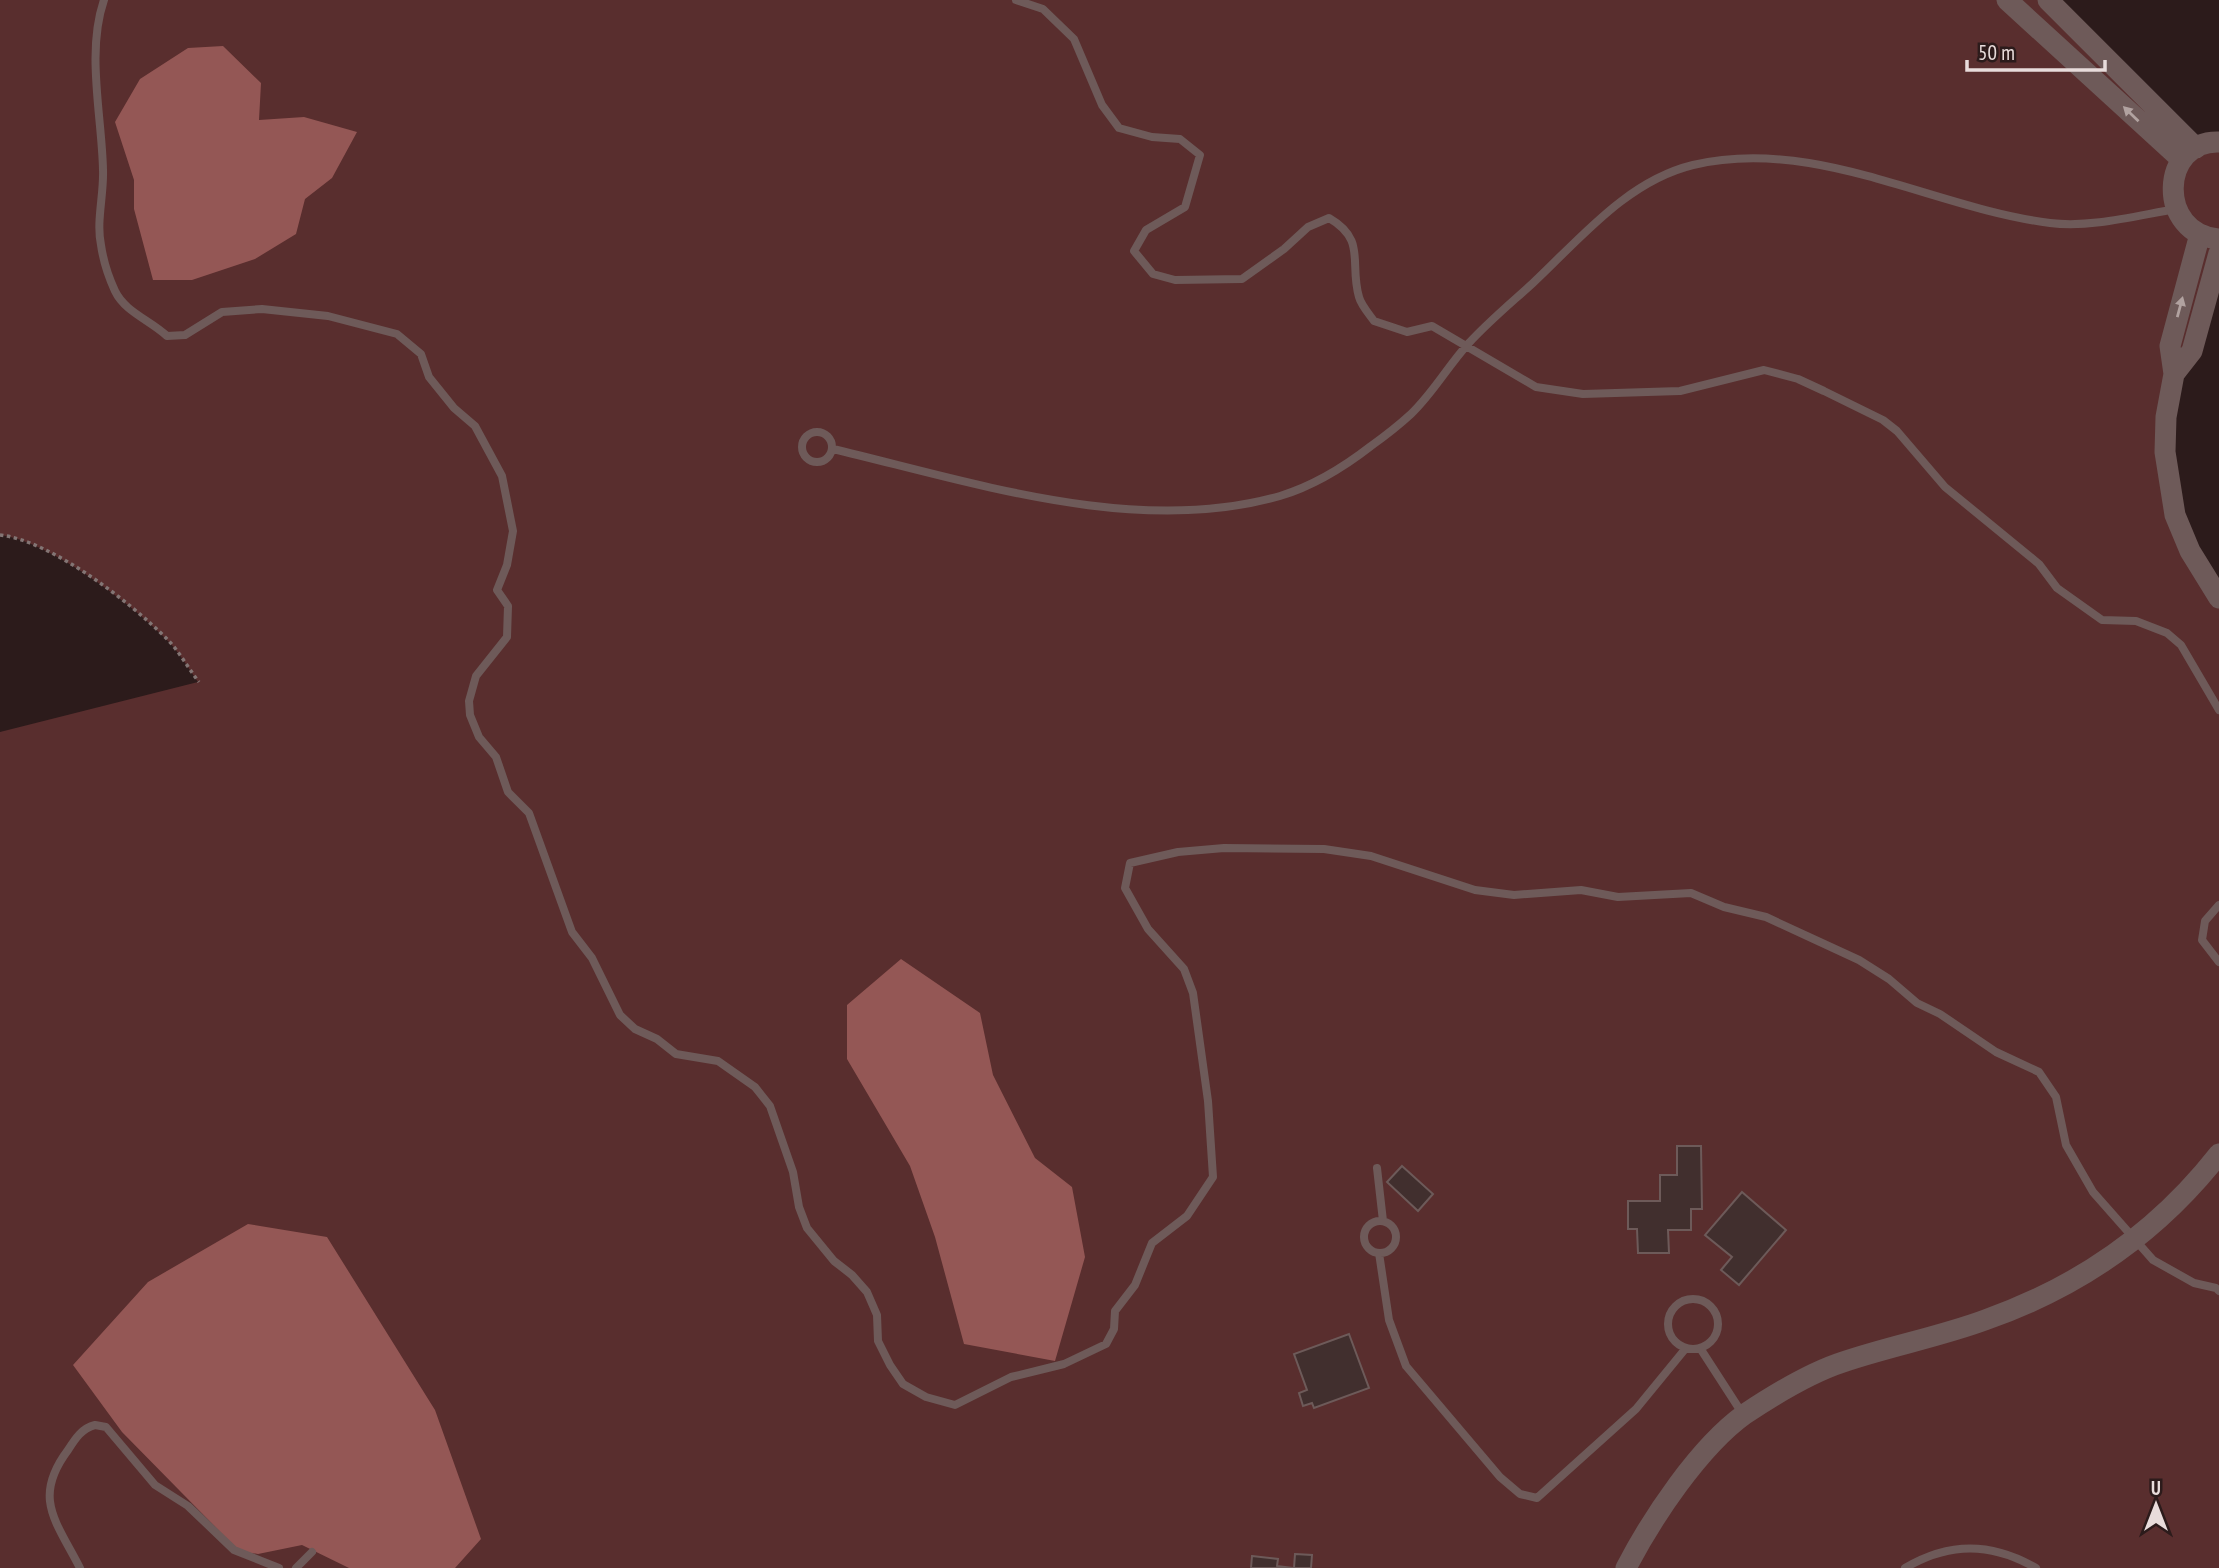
<svg xmlns="http://www.w3.org/2000/svg" width="2219" height="1568" viewBox="0 0 2219 1568" font-family="'PT Sans Narrow',sans-serif">
  <style>
    .green { fill: #592e2e }
    .water { fill: #945755 }
    .building { fill: #412f2e; stroke: #6d5a59; stroke-width: 2 }
    .lines { fill: none; stroke-linecap: round; stroke-linejoin: round }
    .path { stroke: #837574; stroke-width: 3.5; stroke-dasharray: 3.5 3.5; stroke-linecap: butt }
    .lane { stroke: #6e5a59; stroke-width: 8 }
    .secondary { stroke: #6e5a59; stroke-width: 21 }
    .oneway { fill: #b1a2a0 }
  </style>
  <rect width="100%" height="100%" fill="#2c1b1b"/>
  <path class="green" d="M 0,0 L 2048,0 L 2196,147 L 2219,142 L 2219,255 L 2174,374 L 2167,482 L 2219,598 L 2219,1568 L 0,1568 L 0,732 L 198,682 C 189,669 180,654 170,643 C 135,606 50,541 0,535 Z"/>
  <path class="water" d="M 223,46 L 261,83 L 259,120 L 304,117 L 357,132 L 332,178 L 305,199 L 296,234 L 255,259 L 192,280 L 153,280 L 134,209 L 134,180 L 115,122 L 140,79 L 188,48 Z
    M 901,959 L 980,1013 L 993,1075 L 1035,1158 L 1072,1187 L 1085,1257 L 1055,1361 L 964,1344 L 935,1237 L 910,1166 L 847,1059 L 847,1005 Z
    M 248,1224 L 327,1237 L 435,1410 L 481,1539 L 455,1568 L 349,1568 L 302,1545 L 258,1554 L 239,1551 L 122,1432 L 73,1365 L 148,1282 Z"/>
  <path class="building" d="M 1677,1146 L 1701,1146 L 1702,1209 L 1691,1209 L 1691,1230 L 1668,1230 L 1669,1253 L 1638,1253 L 1637,1229 L 1628,1229 L 1628,1201 L 1660,1201 L 1660,1175 L 1677,1175 Z
    M 1402,1166 L 1433,1194 L 1418,1211 L 1387,1182 Z
    M 1742,1192 L 1786,1230 L 1739,1285 L 1721,1270 L 1732,1257 L 1705,1235 Z
    M 1349,1334 L 1369,1388 L 1314,1408 L 1312,1403 L 1303,1406 L 1299,1393 L 1307,1390 L 1294,1354 Z
    M 1295,1554 L 1312,1555 L 1311,1568 L 1294,1568 Z
    M 1252,1556 L 1278,1559 L 1277,1566 L 1293,1568 L 1251,1568 Z"/>
  <g class="lines">
    <path class="path" d="M 0,535 C 52,541 130,602 167,639 C 179,651 188,668 199,682"/>
    <path class="lane" d="M 104,0 C 86,52 102,117 103,170 C 104,194 96,222 101,245 C 103,259 109,278 115,291 C 125,312 150,320 167,336 L 185,335 L 222,312 L 262,309 L 328,316 L 397,334 L 421,354 L 429,377 L 454,408 L 475,426 L 502,476 L 513,531 L 507,565 L 497,590 L 508,606 L 507,637 L 476,676 L 469,701 L 470,715 L 479,737 L 496,757 L 508,792 L 529,813 L 572,932 L 592,958 L 620,1015 L 635,1029 L 657,1039 L 676,1054 L 718,1061 L 755,1087 L 770,1106 L 793,1172 L 799,1207 L 807,1228 L 834,1261 L 852,1275 L 867,1292 L 877,1315 L 878,1341 L 890,1365 L 903,1384 L 926,1397 L 955,1405 L 1011,1377 L 1064,1364 L 1106,1344 L 1114,1329 L 1115,1311 L 1135,1285 L 1152,1243 L 1187,1216 L 1213,1177 L 1208,1101 L 1193,993 L 1184,969 L 1148,929 L 1125,888 L 1130,863 L 1178,852 L 1224,848 L 1324,849 L 1371,856 L 1475,890 L 1514,895 L 1581,890 L 1618,897 L 1691,893 L 1724,907 L 1766,917 L 1859,960 L 1889,979 L 1917,1003 L 1940,1014 L 1996,1052 L 2039,1072 L 2056,1097 L 2066,1145 L 2093,1192 L 2153,1260 L 2194,1283 L 2216,1288 L 2219,1291
      M 1016,0 L 1043,9 L 1074,39 L 1102,105 L 1119,128 L 1152,137 L 1180,139 L 1200,155 L 1185,207 L 1146,230 L 1134,251 L 1153,274 L 1175,280 L 1242,279 L 1284,249 L 1308,227 L 1329,218 C 1367,240 1349,263 1359,297 C 1361,305 1369,314 1374,321 L 1407,332 L 1432,326 L 1536,387 L 1583,394 L 1680,391 L 1764,370 L 1798,379 L 1824,391 L 1883,420 L 1897,431 L 1945,487 L 2039,564 L 2057,588 L 2102,620 L 2136,621 L 2167,633 L 2181,645 L 2219,710
      M802 447a15 15 0 1 1 30 0a15 15 0 1 1-30 0Z
      M 833,449 C 972,482 1137,537 1280,496 C 1313,486 1344,467 1371,446 C 1385,436 1399,425 1411,414 C 1433,393 1448,366 1468,344 C 1488,322 1511,303 1533,283 C 1580,239 1627,181 1693,165 C 1815,136 1932,208 2050,223 C 2091,228 2135,216 2176,209
      M 2219,905 L 2205,921 L 2202,940 L 2219,962
      M 1377,1168 L 1383,1221
      M1364 1237a16 16 0 1 1 32 0a16 16 0 1 1-32 0Z
      M 1379,1253 L 1389,1320 L 1406,1366 L 1500,1477 L 1520,1494 L 1537,1498 L 1636,1409 L 1686,1348
      M1668 1324a25 25 0 1 1 50 0a25 25 0 1 1-50 0Z
      M 1700,1348 L 1742,1413
      M 80,1568 C 56,1521 32,1498 68,1450 C 75,1439 82,1428 95,1425 L 106,1427 L 155,1485 L 188,1506 L 234,1550 L 279,1568
      M 296,1568 L 312,1552
      M 1905,1568 C 1949,1542 1991,1542 2036,1568"/>
    <path class="secondary" d="M 2007,0 L 2182,160
      M 2048,0 L 2196,148
      M 2219,142 C 2160,140 2156,234 2219,239
      M 2200,234 L 2170,346 L 2174,374 L 2166,417 L 2165,452 L 2175,515 L 2190,551 L 2219,598
      M 2174,374 L 2192,351 L 2219,253
      M 1626,1568 C 1652,1518 1699,1447 1745,1414 C 1775,1394 1809,1373 1843,1362 C 1890,1346 1939,1337 1985,1320 C 2079,1287 2158,1232 2219,1154"/>
  </g>
  <defs><path id="oneway-solid" d="M-6-.8H1V-3.2L6.5 0L1 3.2V.8H-6Z" transform="scale(1.75)"/></defs>
  <g class="oneway">
    <use href="#oneway-solid" transform="translate(2131 114) rotate(-136)"/>
    <use href="#oneway-solid" transform="translate(2180 307) rotate(-75)"/>
  </g>
  <g transform="translate(2156 1505)" stroke="#2c1b1b" stroke-width="5" paint-order="stroke">
  <path d="M0-5L12 26L0 18L-12 26Z" fill="#e8dcdb"/>
  <text y="-10" font-size="19" font-weight="bold" text-anchor="middle" fill="#e8dcdb">U</text>
  </g>
  <path d="M1967 60v10h138v-10" fill="none" stroke="#e8dcdb" stroke-width="3.5"/>
  <text x="1978" y="60" font-size="21" fill="#e8dcdb" stroke="#2c1b1b" stroke-width="5" paint-order="stroke">50 m</text>
</svg>
